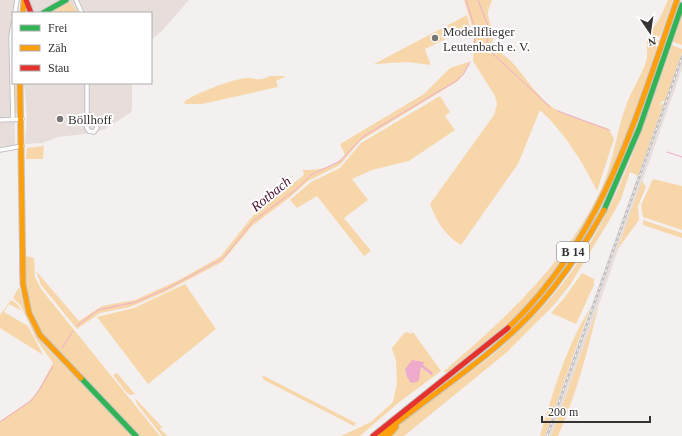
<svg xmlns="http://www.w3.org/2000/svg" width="682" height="436" viewBox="0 0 682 436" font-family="Georgia,serif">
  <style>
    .built { fill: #e7dedc }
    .green { fill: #f7d7aa; fill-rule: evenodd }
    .water { fill: #efabcc }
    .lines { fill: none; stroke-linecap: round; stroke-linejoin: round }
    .stream { stroke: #efabcc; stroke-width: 1 }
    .street-casing { stroke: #c5c2c2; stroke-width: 5.5 }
    .fast-casing { stroke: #c5c2c2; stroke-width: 7 }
    .slow-casing { stroke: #c5c2c2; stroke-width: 7 }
    .jam-casing { stroke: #c5c2c2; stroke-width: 7 }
    .street { stroke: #fdfdfd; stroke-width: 3.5 }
    .fast { stroke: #30b455; stroke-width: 5 }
    .slow { stroke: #ff9f0a; stroke-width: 5 }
    .jam { stroke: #e5322d; stroke-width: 5 }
    .rail-casing { stroke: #c2c0c0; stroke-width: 2.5 }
    .rail { stroke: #fff; stroke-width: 1; stroke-dasharray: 3; stroke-linecap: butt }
    .poi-dot { fill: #787574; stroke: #fff; stroke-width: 1.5 }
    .labels { text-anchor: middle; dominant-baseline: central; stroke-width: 4; stroke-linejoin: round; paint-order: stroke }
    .shield { fill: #fff; stroke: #727070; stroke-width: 1 }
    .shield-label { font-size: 12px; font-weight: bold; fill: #353332 }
    .poi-label { font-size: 13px; fill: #353332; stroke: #fff; text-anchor: start }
    .water-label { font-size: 14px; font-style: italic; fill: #4b1132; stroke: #fff }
  </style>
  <rect width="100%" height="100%" fill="#f3f0ef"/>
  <path class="built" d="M 0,0 L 19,0 L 17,13 L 13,13 L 15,145 L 0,147 Z
    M 28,0 L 189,0 L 162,31 L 151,40 L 151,13 L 33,13 Z
    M 682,52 L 682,69 L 599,304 L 551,436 L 545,436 Z
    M 24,83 L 132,83 L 132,110 L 130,113 L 105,129 L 93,133 L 58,137 L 43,143 L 25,144 L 27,114 Z"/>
  <path class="green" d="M 464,0 L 492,0 C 491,4 487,11 488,15 C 490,26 499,40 487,48 L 489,50 C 507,48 523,78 534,89 C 539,95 545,102 552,107 C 564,115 594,123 609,129 L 614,139 L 597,191 C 582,161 565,133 540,110 L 518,164 L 461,245 C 445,236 436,220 430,204 L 494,115 L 497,104 L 495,96 L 473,61 L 474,33 Z
    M 668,0 L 673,0 L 660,37 L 651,34 L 650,32 L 660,18 Z
    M 70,2 L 79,13 L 46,13 Z
    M 682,13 L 682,45 L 673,42 Z
    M 467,15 L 470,27 L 425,49 L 431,65 L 408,62 L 374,64 Z
    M 650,38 L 659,41 C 631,122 607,211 551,278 C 521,315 486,344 449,372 L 443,372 C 502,322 568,261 601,189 C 614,162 616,131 627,103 C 633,87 643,74 647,58 C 648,52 646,46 647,40 Z
    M 672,45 L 682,49 L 682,52 L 665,101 L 662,101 L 659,106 L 664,103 L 638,176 L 630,172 L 621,199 L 609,221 L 570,285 L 554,305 L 506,353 L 404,436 L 390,436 C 419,402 469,377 503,346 C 529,322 554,297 574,268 C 621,201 645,120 672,45 Z
    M 468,62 L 470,64 L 458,81 L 360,141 L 340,165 L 308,181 L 289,198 L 252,226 L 222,262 L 165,292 L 130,307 L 100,313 L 77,329 L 41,285 L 36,271 L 79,321 L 102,306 L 135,300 L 179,280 L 220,257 L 256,212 L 304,175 L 303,170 C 320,170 333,168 345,155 L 340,144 L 424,94 L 450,68 Z
    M 270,76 L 286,76 L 276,81 L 278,87 L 202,104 L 185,104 L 184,102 C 193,94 233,79 246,78 C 257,78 259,82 270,76 Z
    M 14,83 L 18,83 L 18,114 L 14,113 Z
    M 440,96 L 450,112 L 445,116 L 455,130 L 409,161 L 372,170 L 352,179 L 368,200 L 344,218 L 371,251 L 364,256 L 317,196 L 297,208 L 290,200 L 311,182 L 340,168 L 361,143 Z
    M 44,146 L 43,159 L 26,159 L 27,148 Z
    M 653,179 L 682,186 L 682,230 L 643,217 L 641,205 Z
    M 642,181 L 646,187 L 638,206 L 639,220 L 617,250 Z
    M 643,220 L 682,233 L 682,238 L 643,225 Z
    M 27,256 L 34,258 L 35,277 L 41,289 L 160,436 L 139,436 L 44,335 C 27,311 25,286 25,258 Z
    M 582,273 L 594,279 L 594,285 L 576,324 L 551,313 L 565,297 Z
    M 185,284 L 216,329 L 148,384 L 97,317 L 134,308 Z
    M 19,287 L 27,316 L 43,344 L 133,436 L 0,436 L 0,421 L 28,402 L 36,394 L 53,363 L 36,339 L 21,306 L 13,298 Z
    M 11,300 L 17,304 L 22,311 L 9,304 L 4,312 L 28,326 L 43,355 L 0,328 L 0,315 Z
    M 599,304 C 588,349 577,393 558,436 L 551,436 Z
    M 590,308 L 545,436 L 540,436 C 553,392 566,347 590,308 Z
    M 408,332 L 410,334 L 413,332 L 441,371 L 398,403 L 360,436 L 341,436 L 371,422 L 393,402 L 397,384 L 396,361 L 392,348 L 404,333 ZM 423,365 L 430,375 L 421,367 L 420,373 L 407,377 L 405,369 Z
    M 117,373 L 135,394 L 136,394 L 130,395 L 126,392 L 113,375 Z
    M 262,375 L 356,423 L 354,426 L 264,380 Z
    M 135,398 L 162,427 L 160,429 L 168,436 L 162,436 L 137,404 Z"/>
  <path class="water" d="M 412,360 L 424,362 L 423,365 L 433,373 L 431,375 L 421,367 L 419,380 L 417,382 L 411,383 L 407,377 L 405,369 Z"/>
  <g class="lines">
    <path class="stream" d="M 466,0 L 475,29 L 474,48
      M 478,0 L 490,31 L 486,45
      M 492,53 L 550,107
      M 558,111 L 609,130
      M 667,152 L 682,157
      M 19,157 L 20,278
      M 77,326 L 98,310 L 136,302 L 170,287 L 220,260 L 226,255 L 253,221 L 298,188 L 311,175 L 340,161 L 364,136 L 456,81 L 463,75 L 470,62
      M 62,348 L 73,331
      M 0,422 L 31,401 L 40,389 L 53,366"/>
    <defs>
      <path id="street" d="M 76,0 L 82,13
        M 15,13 L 17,0
        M 87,83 L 87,128 L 89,131 L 94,132 L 97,128 L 96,123 L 87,115
        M 0,120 L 22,119
        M 13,120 L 11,37 L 13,24
        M 0,150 L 22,146"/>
      <path id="fast" d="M 43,13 L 66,0
        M 604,210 L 639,129 L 682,5
        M 81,378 L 136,436"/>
      <path id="slow" d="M 23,13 L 24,0
        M 20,83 L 23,284 L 29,313 L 40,335 L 81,378
        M 508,328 C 603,238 635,120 677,0
        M 381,436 C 429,395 485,362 529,316 C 560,284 583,248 604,210
        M 388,436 L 396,427"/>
      <path id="jam" d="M 26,0 L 31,13
        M 373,436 L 508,328"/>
    </defs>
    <use href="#street" class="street-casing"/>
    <use href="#fast" class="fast-casing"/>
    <use href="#slow" class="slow-casing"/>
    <use href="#jam" class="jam-casing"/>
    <use href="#street" class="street"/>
    <use href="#fast" class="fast"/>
    <use href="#slow" class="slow"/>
    <use href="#jam" class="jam"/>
    <defs>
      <path id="rail" d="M 547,436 L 682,57"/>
    </defs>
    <use href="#rail" class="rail-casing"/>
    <use href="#rail" class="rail"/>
  </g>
  <g class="poi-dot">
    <circle cx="435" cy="38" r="4"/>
    <circle cx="60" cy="119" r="4"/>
  </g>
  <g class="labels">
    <rect class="shield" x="557" y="242" width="32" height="20" rx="3"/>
    <g class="shield-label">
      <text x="573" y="252">B 14</text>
    </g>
    <g class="poi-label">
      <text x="443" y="31">Modellflieger<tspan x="443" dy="15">Leutenbach e. V.</tspan></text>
      <text x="68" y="119">Böllhoff</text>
    </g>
    <g class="water-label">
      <text transform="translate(271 194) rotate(-39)">Rotbach</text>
    </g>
  </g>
  <rect x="12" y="12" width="140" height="72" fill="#ffffff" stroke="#aeadad"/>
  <rect x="20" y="25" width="20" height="6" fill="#30b455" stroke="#aeadad"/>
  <text x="48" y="32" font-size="12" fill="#353332">Frei</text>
  <rect x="20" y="45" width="20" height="6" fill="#ff9f0a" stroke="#aeadad"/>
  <text x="48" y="52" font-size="12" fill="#353332">Zäh</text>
  <rect x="20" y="65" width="20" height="6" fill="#e5322d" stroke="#aeadad"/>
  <text x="48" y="72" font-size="12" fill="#353332">Stau</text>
  <g transform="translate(650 32) rotate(167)" stroke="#ffffff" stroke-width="3" paint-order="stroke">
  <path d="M0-3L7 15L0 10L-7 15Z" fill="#353332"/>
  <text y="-6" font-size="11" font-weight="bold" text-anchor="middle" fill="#353332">N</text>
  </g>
  <path d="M542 416v6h108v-6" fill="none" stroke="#353332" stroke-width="2"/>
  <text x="548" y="416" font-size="12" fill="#353332" stroke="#ffffff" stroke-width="3" paint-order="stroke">200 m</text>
</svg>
